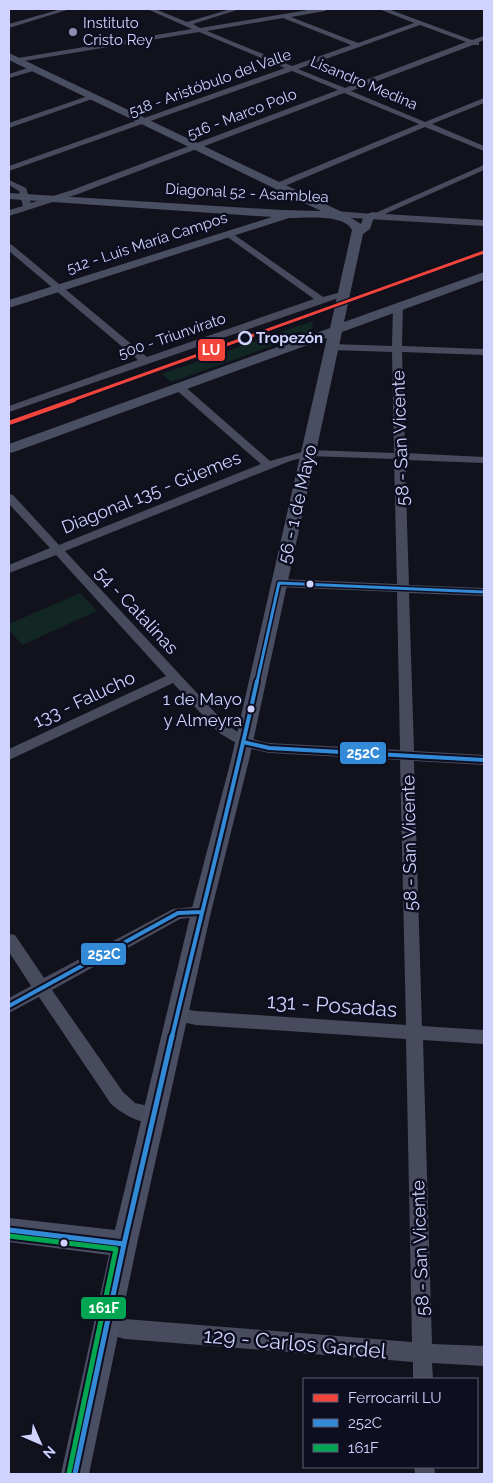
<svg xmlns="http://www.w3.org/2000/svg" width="493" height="1483" viewBox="0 0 493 1483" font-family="Raleway,sans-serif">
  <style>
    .green { fill: #122724 }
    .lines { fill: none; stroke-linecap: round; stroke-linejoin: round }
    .street { fill: #484a5d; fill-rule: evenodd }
    .secondary { fill: #4a4e63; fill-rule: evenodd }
    .bus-1-far2-casing { stroke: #0e0e21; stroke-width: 6 }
    .bus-1-far1-casing { stroke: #0e0e21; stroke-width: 8 }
    .bus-1-casing { stroke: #0e0e21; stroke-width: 9 }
    .bus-2-casing { stroke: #0e0e21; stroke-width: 9 }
    .bus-1-far2 { stroke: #338bd7; stroke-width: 3 }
    .bus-1-far1 { stroke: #338bd7; stroke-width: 4 }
    .bus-1 { stroke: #338bd7; stroke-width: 5 }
    .bus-2 { stroke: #00a651; stroke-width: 5 }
    .rail-1-far1-casing { stroke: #0e0e21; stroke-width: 5.5 }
    .rail-1-casing { stroke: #0e0e21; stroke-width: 8 }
    .rail-1-far1 { stroke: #f1453b; stroke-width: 3 }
    .rail-1 { stroke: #f1453b; stroke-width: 4.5 }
    .poi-dot { fill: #8e8faf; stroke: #0e0e21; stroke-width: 2 }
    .stop-dot { fill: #0e0e21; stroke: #d0d3fd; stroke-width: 2.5 }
    .bus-dot { fill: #d0d3fd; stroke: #0e0e21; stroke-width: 2 }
    .labels { text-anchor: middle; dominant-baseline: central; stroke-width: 5; stroke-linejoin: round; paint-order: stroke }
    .far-poi-label { font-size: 15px; fill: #d0d3fd; stroke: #0e0e21; text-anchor: start }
    .far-street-label { font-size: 15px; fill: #d0d3fd; stroke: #0e0e21 }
    .far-stop-label { font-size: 15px; font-weight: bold; fill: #d0d3fd; stroke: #0e0e21; text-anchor: start }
    .bus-label { font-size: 17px; fill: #d0d3fd; stroke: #0e0e21; text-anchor: end }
    .street-label { font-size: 18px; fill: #d0d3fd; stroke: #0e0e21 }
    .near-street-label { font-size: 21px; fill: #d0d3fd; stroke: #0e0e21 }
    .line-badge { stroke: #0e0e21; stroke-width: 2 }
    .badge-label { font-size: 14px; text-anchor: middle; font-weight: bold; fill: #fff }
  </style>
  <rect width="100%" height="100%" fill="#12121d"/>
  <path class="green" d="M 313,321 L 311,332 L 171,382 L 162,374 Z
    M 80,593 L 97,611 L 22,645 L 9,629 L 9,624 Z"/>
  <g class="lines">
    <path class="street" d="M 61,9 L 70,9 L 9,28 L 9,24 Z
      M 147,9 L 155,9 L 187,22 L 231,9 L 240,9 L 193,24 L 200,28 L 314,9 L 328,9 L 325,11 L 291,17 L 358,43 L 414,23 L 379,9 L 388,9 L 472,40 L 484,36 L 484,40 L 479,42 L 479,45 L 473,45 L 351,91 L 425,122 L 484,98 L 484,103 L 432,124 L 484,146 L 484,151 L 425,127 L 280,188 L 274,188 L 274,184 L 419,124 L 344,93 L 78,194 L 9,216 L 9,210 L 23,206 L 19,191 L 9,185 L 9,180 L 26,188 L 31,203 L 72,190 L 338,90 L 292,71 L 9,171 L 9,166 L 285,68 L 199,32 L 18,62 L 14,60 L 18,58 L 192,29 ZM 283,18 L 351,45 L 292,66 L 207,31 ZM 420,25 L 466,42 L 345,88 L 298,69 Z
      M 34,66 L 38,68 L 37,70 L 9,78 L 9,74 Z
      M 91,95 L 98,97 L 9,128 L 9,123 Z
      M 484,165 L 484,170 L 385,214 L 484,220 L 484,226 L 336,217 L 332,214 L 336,211 L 373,214 Z
      M 229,231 L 323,297 L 345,291 L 350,294 L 9,412 L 9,406 L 138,360 L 9,251 L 9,244 L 12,245 L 147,357 L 314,299 L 226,236 L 225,234 Z
      M 398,303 L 403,306 L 402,346 L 484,349 L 484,355 L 402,352 L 405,453 L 484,457 L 484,463 L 405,460 L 409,585 L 484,588 L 484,596 L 409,593 L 414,751 L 484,755 L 484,765 L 414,761 L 422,1026 L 484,1030 L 484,1044 L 423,1040 L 432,1344 L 484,1346 L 484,1366 L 432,1363 L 433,1379 L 413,1379 L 413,1362 L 125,1339 L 99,1332 L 96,1325 L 99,1318 L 106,1315 L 125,1319 L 412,1342 L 406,1039 L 196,1025 L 172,1020 L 170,1015 L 172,1010 L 178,1008 L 196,1011 L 406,1025 L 400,760 L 269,753 L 243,747 L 219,733 L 173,683 L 9,760 L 9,749 L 166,676 L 56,555 L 9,573 L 9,565 L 50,548 L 9,504 L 9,494 L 13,495 L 59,545 L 261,464 L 174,388 L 173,386 L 174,384 L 182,384 L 270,461 L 309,450 L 394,453 L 392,352 L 332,350 L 327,347 L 332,344 L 392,346 L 393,306 ZM 309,456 L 394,459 L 397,584 L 279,579 L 273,583 L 279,587 L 397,592 L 400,750 L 269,743 C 251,740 237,733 223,721 L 65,551 L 290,461 Z
      M 201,906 L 206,908 L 209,912 L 206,916 L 180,919 L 52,990 L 123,1092 L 135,1103 L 161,1109 L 164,1115 L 161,1121 C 143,1127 124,1115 111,1104 L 39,997 L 9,1013 L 9,998 L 31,986 L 9,952 L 9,934 L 15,935 L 44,978 L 173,909 Z
      M 414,1467 L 434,1467 L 435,1474 L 415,1474 Z"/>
    <path class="secondary" d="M 9,53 L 340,211 L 361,224 L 364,215 L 373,212 L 377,213 L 379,216 L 373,220 L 370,229 L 363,234 L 344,322 L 484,272 L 484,280 L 342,332 L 249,760 L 211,912 L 137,1244 L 89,1474 L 61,1474 L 109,1255 L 9,1242 L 9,1218 L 115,1230 L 191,912 L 231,760 L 327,338 L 14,452 L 9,453 L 9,444 L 330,328 L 352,230 C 344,214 306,218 289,218 L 9,308 L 9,300 L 272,217 L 9,199 L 9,193 L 282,210 L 321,211 L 9,60 Z"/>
    <defs>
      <path id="bus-1-far2" d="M 257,682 L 279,583 L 484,592"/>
      <path id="bus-1-far1" d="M 243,742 L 269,748 L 484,760
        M 9,1006 L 178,913 L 201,912
        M 172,1037 C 200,918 231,800 257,681"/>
      <path id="bus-1" d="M 9,1230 L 124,1244
        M 75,1474 L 124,1244 L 172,1036"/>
      <path id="bus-2" d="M 9,1236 L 116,1249 L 69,1473"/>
    </defs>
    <use href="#bus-1-far2" class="bus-1-far2-casing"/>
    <use href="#bus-1-far1" class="bus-1-far1-casing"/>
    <use href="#bus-1" class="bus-1-casing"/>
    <use href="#bus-2" class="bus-2-casing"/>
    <use href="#bus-1-far2" class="bus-1-far2"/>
    <use href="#bus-1-far1" class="bus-1-far1"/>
    <use href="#bus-1" class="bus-1"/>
    <use href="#bus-2" class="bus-2"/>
    <defs>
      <path id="rail-1-far1" d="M 70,401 L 484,252"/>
      <path id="rail-1" d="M 9,423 L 74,400"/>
    </defs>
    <use href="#rail-1-far1" class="rail-1-far1-casing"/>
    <use href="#rail-1" class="rail-1-casing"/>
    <use href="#rail-1-far1" class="rail-1-far1"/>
    <use href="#rail-1" class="rail-1"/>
  </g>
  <circle class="poi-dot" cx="73" cy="32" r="5"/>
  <circle class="stop-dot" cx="245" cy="338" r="6"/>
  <g class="bus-dot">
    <circle cx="310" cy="584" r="4.5"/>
    <circle cx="251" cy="709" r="4.5"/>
    <circle cx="64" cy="1243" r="4.5"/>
  </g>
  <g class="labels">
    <g class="far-poi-label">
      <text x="83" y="23">Instituto<tspan x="83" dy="17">Cristo Rey</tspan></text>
    </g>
    <g class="far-street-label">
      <text transform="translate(210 83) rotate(-20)">518 - Aristóbulo del Valle</text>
      <text transform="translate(364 83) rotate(23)">Lisandro Medina</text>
      <text transform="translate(242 114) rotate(-21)">516 - Marco Polo</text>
      <text transform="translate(247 193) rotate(3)">Diagonal 52 - Asamblea</text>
      <text transform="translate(147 243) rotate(-18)">512 - Luis María Campos</text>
      <text transform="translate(172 336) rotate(-19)">500 - Triunvirato</text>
    </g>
    <g class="far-stop-label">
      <text x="256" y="338">Tropezón</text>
    </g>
    <g class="bus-label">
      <text x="242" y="699">1 de Mayo<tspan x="242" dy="21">y Almeyra</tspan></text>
    </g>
    <g class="street-label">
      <text transform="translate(400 438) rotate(-92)">58 - San Vicente</text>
      <text transform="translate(151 492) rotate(-22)">Diagonal 135 - Güemes</text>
      <text transform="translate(297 504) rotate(-77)">56 - 1 de Mayo</text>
      <text transform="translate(137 610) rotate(47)">54 - Catalinas</text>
      <text transform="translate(84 699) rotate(-25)">133 - Falucho</text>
      <text transform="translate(409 843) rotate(-91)">58 - San Vicente</text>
      <text transform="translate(420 1248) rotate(-92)">58 - San Vicente</text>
    </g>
    <g class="near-street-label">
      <text transform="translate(332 1005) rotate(4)">131 - Posadas</text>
      <text transform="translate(295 1343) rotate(5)">129 - Carlos Gardel</text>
    </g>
  </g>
  <g class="line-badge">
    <rect x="197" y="338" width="29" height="24" rx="5" fill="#f1453b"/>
    <rect x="339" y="741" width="48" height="24" rx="5" fill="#338bd7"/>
    <rect x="80" y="942" width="47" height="24" rx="5" fill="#338bd7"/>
    <rect x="80" y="1296" width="47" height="24" rx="5" fill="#00a651"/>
  </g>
  <g class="badge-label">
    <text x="211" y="355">LU</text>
    <text x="363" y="758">252C</text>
    <text x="104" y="959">252C</text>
    <text x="104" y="1313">161F</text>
  </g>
  <rect width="493" height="1483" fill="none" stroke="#d0d3fd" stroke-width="20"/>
  <rect x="303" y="1378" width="175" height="90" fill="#0e0e21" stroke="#5c5d79"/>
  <rect x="313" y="1394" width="25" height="8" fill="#f1453b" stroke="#5c5d79"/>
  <text x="348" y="1403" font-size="15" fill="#d0d3fd">Ferrocarril LU</text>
  <rect x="313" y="1419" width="25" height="8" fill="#338bd7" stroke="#5c5d79"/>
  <text x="348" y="1428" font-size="15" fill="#d0d3fd">252C</text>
  <rect x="313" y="1444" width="25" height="8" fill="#00a651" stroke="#5c5d79"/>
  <text x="348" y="1453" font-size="15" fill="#d0d3fd">161F</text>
  <g transform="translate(40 1443) rotate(135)" stroke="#0e0e21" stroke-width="4" paint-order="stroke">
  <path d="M0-4L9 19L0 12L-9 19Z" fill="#d0d3fd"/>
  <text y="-8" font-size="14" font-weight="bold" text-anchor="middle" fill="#d0d3fd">N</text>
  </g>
</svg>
